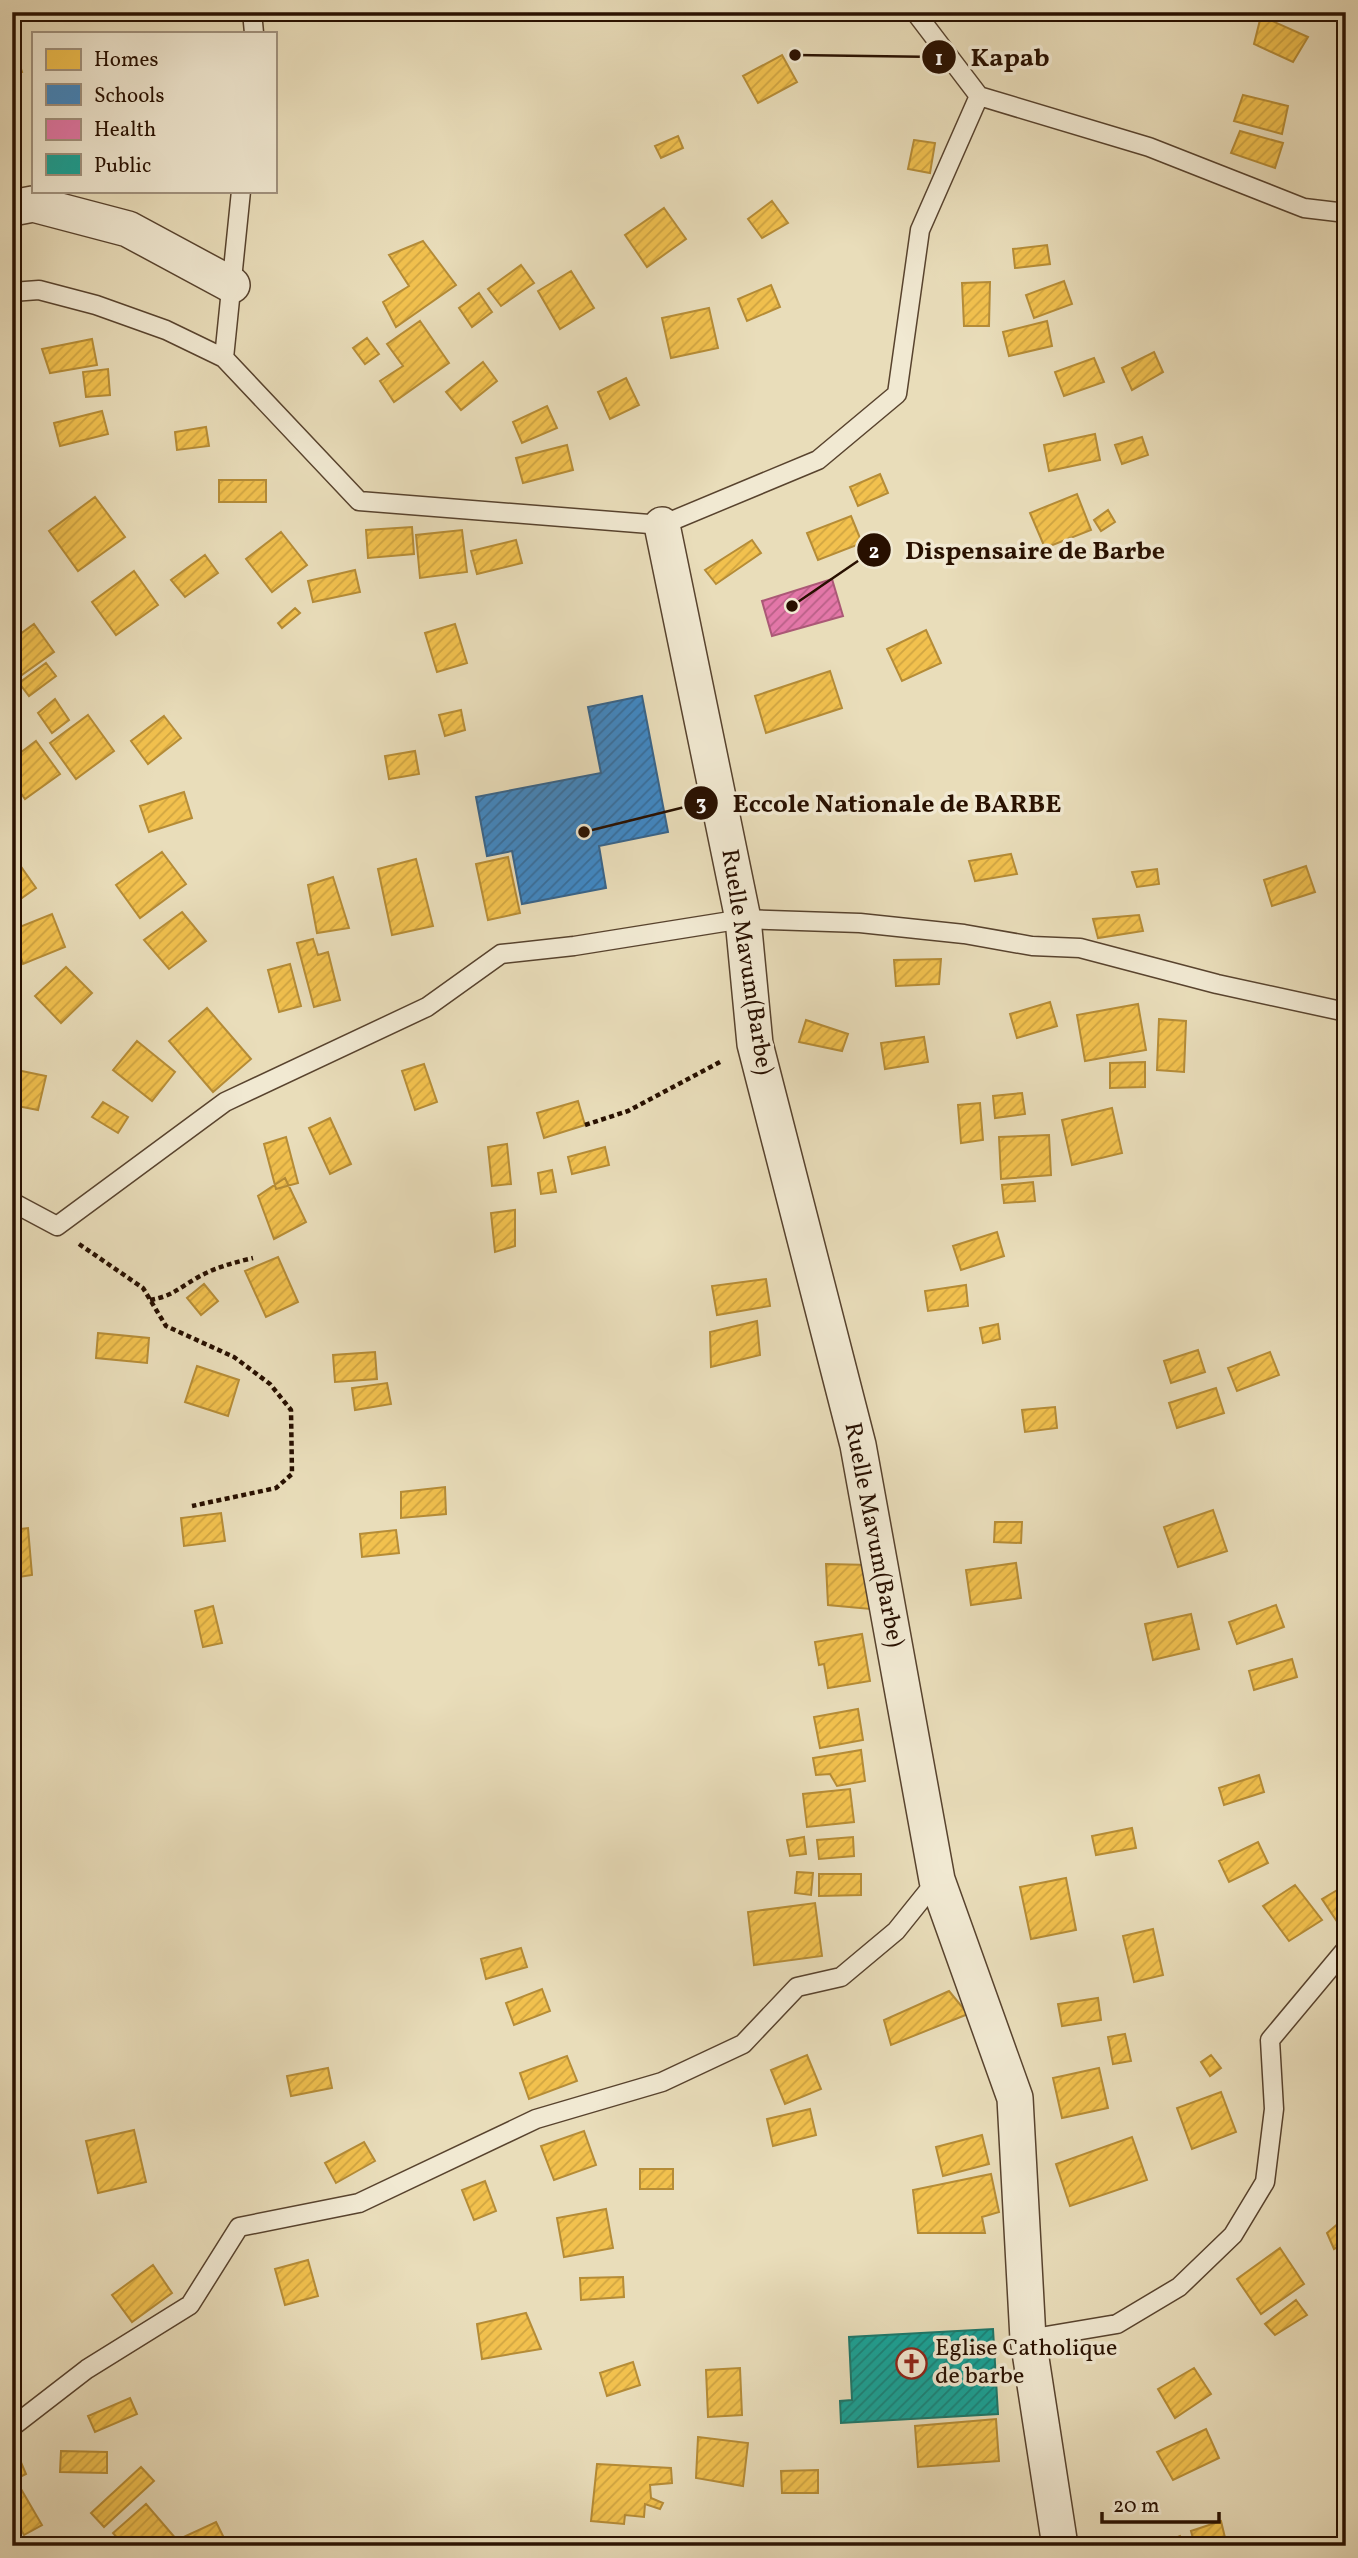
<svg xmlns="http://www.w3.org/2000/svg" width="1358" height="2558" viewBox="0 0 1358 2558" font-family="Vollkorn,serif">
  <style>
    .homes { fill: url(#homes-hatch); stroke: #b58c37; stroke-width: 2 }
    .schools { fill: url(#schools-hatch); stroke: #38648a; stroke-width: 2 }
    .health { fill: url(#health-hatch); stroke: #ab5876; stroke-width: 2 }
    .public { fill: url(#public-hatch); stroke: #1c776a; stroke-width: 2 }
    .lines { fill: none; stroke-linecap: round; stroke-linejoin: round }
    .lane-casing { stroke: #58432e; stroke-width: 21 }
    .street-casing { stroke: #58432e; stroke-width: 38 }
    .path { stroke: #281000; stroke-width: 4.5; stroke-dasharray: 5 3.5; stroke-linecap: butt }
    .lane { stroke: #f1e9d2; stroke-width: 18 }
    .street { stroke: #f1e9d2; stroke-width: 35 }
    .labels { text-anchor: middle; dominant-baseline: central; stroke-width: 7; stroke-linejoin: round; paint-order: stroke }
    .street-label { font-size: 24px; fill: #281000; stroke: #f1e9d2 }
    .poi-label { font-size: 24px; fill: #281000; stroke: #f1e9d2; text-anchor: start }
    .leader { fill: none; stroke: #281000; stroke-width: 2.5 }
    .callout-dot { fill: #281000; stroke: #f1e9d2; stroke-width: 2.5 }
    .mark-label { font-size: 21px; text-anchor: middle; font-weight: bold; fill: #fff }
    .callout-label { font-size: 26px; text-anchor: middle; font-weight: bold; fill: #281000; stroke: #f1e9d2; stroke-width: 7; stroke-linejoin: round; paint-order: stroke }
  </style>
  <defs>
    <pattern id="homes-hatch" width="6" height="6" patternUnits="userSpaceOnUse" patternTransform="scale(1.75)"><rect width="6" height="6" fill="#f2c14e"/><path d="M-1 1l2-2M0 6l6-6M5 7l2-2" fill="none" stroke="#d0a542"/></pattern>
    <pattern id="schools-hatch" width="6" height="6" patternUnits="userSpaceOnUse" patternTransform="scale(1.75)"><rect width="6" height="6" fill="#3f88c5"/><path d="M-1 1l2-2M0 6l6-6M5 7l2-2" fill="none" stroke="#356e9e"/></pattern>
    <pattern id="health-hatch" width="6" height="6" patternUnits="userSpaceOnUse" patternTransform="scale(1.75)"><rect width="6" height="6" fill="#e377a8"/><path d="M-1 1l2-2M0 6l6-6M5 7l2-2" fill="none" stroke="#b86086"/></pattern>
    <pattern id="public-hatch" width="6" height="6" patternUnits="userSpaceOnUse" patternTransform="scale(1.75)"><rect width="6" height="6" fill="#17a398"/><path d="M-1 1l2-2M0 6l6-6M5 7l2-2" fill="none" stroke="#15837a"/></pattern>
  </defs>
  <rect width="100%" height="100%" fill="#e9ddba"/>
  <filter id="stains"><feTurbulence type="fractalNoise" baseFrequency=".00286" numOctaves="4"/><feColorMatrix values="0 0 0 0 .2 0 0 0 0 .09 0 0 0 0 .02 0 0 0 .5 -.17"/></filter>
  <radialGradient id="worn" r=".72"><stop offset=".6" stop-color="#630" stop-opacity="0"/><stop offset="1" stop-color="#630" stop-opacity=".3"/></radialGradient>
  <path class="homes" d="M 1261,16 L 1308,37 L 1293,62 L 1254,44 Z
    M 12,40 L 22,72 L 12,75 Z
    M 782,55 L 797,82 L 758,103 L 743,76 Z
    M 1243,95 L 1288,106 L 1282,134 L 1234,121 Z
    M 1240,131 L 1283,143 L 1275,168 L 1231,153 Z
    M 678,136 L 683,148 L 661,158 L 655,146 Z
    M 914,140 L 935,143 L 930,173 L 908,169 Z
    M 772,201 L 788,223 L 762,238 L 748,219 Z
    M 664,208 L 686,239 L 647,267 L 625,235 Z
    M 423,241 L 456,285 L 396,327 L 383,302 L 409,286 L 389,255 Z
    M 1047,245 L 1050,264 L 1015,268 L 1013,249 Z
    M 521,265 L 534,283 L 501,306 L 488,289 Z
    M 571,271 L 594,308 L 560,329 L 538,291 Z
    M 1064,281 L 1072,304 L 1034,318 L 1026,295 Z
    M 990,282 L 989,326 L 964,326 L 962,283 Z
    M 771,285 L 780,307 L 747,321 L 738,299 Z
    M 479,293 L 492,312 L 472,327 L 459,308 Z
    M 709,308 L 718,348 L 671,358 L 662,318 Z
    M 420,321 L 449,363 L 394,402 L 380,381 L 403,366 L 387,344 Z
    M 1047,321 L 1052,346 L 1009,356 L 1003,332 Z
    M 367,338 L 379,354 L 365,364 L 353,348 Z
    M 92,339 L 97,365 L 50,373 L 42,349 Z
    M 1154,352 L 1163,372 L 1132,390 L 1122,368 Z
    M 1094,358 L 1104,382 L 1064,396 L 1055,372 Z
    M 483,362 L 497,381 L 461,410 L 446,392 Z
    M 108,369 L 110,395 L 86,397 L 83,372 Z
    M 626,378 L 639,405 L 610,419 L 598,392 Z
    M 547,406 L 557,428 L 522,443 L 513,422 Z
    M 102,411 L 108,434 L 60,446 L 54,423 Z
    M 206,427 L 209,446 L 177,450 L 175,432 Z
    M 1095,434 L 1100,460 L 1049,471 L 1044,445 Z
    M 1142,437 L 1148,455 L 1122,464 L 1115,445 Z
    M 567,445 L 573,470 L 523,483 L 516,458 Z
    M 880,474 L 888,493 L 858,506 L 850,487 Z
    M 219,480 L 266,480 L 266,502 L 219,502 Z
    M 1077,494 L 1091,530 L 1045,548 L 1030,513 Z
    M 95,497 L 125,537 L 78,571 L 49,531 Z
    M 1108,510 L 1115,522 L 1101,531 L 1094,520 Z
    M 851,516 L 862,543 L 818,560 L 807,533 Z
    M 412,527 L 414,554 L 368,558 L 366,530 Z
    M 462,530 L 467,572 L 420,578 L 416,535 Z
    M 281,532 L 307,565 L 272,592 L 246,559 Z
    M 516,540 L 522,563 L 477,574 L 471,551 Z
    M 752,540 L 761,553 L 716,584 L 705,570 Z
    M 205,555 L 218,573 L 185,597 L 171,580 Z
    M 355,570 L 360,592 L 313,602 L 308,581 Z
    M 134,571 L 158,605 L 116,635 L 92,602 Z
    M 295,608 L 300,613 L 282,628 L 278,623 Z
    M 34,624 L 54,652 L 12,682 L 12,640 Z
    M 455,624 L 467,663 L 437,672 L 425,633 Z
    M 926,630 L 941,663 L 902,681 L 887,649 Z
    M 46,663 L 56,676 L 29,696 L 19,683 Z
    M 830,671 L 842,708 L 766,733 L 755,696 Z
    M 55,699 L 69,720 L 52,733 L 38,713 Z
    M 461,710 L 465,730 L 445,736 L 439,715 Z
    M 88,715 L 114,751 L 76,779 L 50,743 Z
    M 164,716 L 181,738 L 148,764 L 131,741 Z
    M 36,741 L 60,774 L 25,799 L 12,781 L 12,759 Z
    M 415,751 L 419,774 L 389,779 L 385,756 Z
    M 184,792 L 192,818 L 149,832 L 140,806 Z
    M 162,852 L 186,884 L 140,918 L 116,885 Z
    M 1011,854 L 1017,874 L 975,881 L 969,861 Z
    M 508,857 L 520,913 L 488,920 L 476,864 Z
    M 15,858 L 36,888 L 12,905 L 12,860 Z
    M 416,859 L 433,926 L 392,935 L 378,869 Z
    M 1306,866 L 1315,892 L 1272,906 L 1264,880 Z
    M 1157,869 L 1159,884 L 1137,887 L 1132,872 Z
    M 333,877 L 349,928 L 317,933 L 308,885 Z
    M 182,912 L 206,941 L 169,969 L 144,940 Z
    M 52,914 L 65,947 L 23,964 L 12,930 Z
    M 1139,915 L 1143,931 L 1098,938 L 1093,919 Z
    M 313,939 L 318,955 L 328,952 L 340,1000 L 314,1007 L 297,943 Z
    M 941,959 L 939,984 L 896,986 L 894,960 Z
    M 290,964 L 301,1006 L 279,1012 L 268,970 Z
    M 66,967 L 92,993 L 61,1023 L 35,996 Z
    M 1050,1002 L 1057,1026 L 1017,1038 L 1010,1014 Z
    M 1138,1004 L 1146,1050 L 1085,1061 L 1077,1015 Z
    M 207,1008 L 251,1059 L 213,1092 L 169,1041 Z
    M 1159,1019 L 1186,1021 L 1184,1072 L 1157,1070 Z
    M 806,1020 L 848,1034 L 842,1051 L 799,1042 Z
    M 924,1037 L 928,1062 L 885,1069 L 881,1043 Z
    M 137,1041 L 175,1072 L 152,1101 L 113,1070 Z
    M 1145,1062 L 1145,1087 L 1110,1088 L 1110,1063 Z
    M 424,1064 L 437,1102 L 415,1110 L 402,1071 Z
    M 12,1069 L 46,1076 L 38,1110 L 12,1105 Z
    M 1022,1093 L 1025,1114 L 995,1118 L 993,1096 Z
    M 578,1101 L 585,1125 L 544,1138 L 537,1113 Z
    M 103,1102 L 128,1117 L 118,1133 L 92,1117 Z
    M 980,1103 L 983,1140 L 961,1143 L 958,1105 Z
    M 1112,1108 L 1122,1153 L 1072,1165 L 1062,1120 Z
    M 330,1118 L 351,1164 L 330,1174 L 309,1128 Z
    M 1049,1135 L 1051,1175 L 1001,1179 L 999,1137 Z
    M 286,1137 L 298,1183 L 276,1189 L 264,1144 Z
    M 507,1144 L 511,1184 L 492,1186 L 488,1147 Z
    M 605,1147 L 609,1165 L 572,1174 L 568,1157 Z
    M 552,1170 L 556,1192 L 541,1194 L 538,1173 Z
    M 285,1178 L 306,1222 L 274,1239 L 258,1196 Z
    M 1033,1182 L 1035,1201 L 1004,1203 L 1002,1185 Z
    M 515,1210 L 515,1246 L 495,1252 L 491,1213 Z
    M 997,1232 L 1004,1256 L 961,1270 L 953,1246 Z
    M 278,1257 L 298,1302 L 266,1317 L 245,1271 Z
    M 766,1279 L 770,1306 L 717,1315 L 712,1286 Z
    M 204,1284 L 218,1301 L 201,1315 L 187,1298 Z
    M 966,1285 L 968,1306 L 928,1311 L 925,1291 Z
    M 757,1321 L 760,1355 L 711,1367 L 710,1332 Z
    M 998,1324 L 1000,1339 L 983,1343 L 980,1328 Z
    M 98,1333 L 149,1338 L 147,1363 L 96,1358 Z
    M 1198,1350 L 1205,1372 L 1171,1383 L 1164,1361 Z
    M 375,1352 L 377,1379 L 335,1382 L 333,1355 Z
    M 1270,1352 L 1279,1375 L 1237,1391 L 1228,1368 Z
    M 197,1366 L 239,1380 L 228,1416 L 185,1402 Z
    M 387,1383 L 391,1404 L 355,1410 L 352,1388 Z
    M 1216,1388 L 1224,1413 L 1177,1428 L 1169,1403 Z
    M 1055,1407 L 1057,1428 L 1025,1432 L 1022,1410 Z
    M 445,1487 L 446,1514 L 401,1518 L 401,1492 Z
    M 1213,1510 L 1227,1551 L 1178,1567 L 1164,1527 Z
    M 221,1513 L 225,1541 L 184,1546 L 181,1518 Z
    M 995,1522 L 1022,1522 L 1021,1543 L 994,1542 Z
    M 28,1528 L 32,1575 L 12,1578 L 12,1530 Z
    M 396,1530 L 399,1553 L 362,1557 L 360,1534 Z
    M 1016,1563 L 1021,1598 L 971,1605 L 966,1570 Z
    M 826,1564 L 871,1565 L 881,1610 L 828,1605 Z
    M 1276,1605 L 1284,1627 L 1237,1644 L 1229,1622 Z
    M 213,1606 L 222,1643 L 203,1647 L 195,1611 Z
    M 1191,1614 L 1199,1649 L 1153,1660 L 1145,1624 Z
    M 862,1634 L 870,1681 L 828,1688 L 824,1664 L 819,1665 L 815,1642 Z
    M 1292,1659 L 1297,1677 L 1254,1690 L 1249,1671 Z
    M 858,1709 L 863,1740 L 820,1748 L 814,1717 Z
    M 861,1750 L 865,1781 L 837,1786 L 830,1774 L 816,1775 L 813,1758 Z
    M 1259,1775 L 1264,1792 L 1224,1805 L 1219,1788 Z
    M 850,1789 L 854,1822 L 807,1827 L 803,1794 Z
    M 1132,1828 L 1136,1848 L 1096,1855 L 1092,1836 Z
    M 804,1837 L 806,1854 L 790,1856 L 787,1840 Z
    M 853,1837 L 854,1856 L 819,1859 L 817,1840 Z
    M 1258,1842 L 1268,1863 L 1229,1882 L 1219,1861 Z
    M 797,1872 L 813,1873 L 811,1895 L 795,1893 Z
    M 819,1874 L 861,1874 L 861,1895 L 819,1896 Z
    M 1066,1878 L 1076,1930 L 1031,1939 L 1020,1887 Z
    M 1295,1885 L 1322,1920 L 1289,1941 L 1263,1906 Z
    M 1346,1885 L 1346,1926 L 1342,1929 L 1322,1899 Z
    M 815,1903 L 822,1956 L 754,1965 L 748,1912 Z
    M 1153,1929 L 1163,1975 L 1134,1982 L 1123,1936 Z
    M 521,1948 L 527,1967 L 486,1979 L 481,1959 Z
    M 542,1989 L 550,2011 L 514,2025 L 506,2003 Z
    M 949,1991 L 968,2014 L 891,2045 L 884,2020 Z
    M 1098,1998 L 1101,2020 L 1062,2026 L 1058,2004 Z
    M 1125,2034 L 1131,2061 L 1113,2064 L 1108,2037 Z
    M 807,2055 L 821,2089 L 785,2104 L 771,2070 Z
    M 1211,2055 L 1221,2068 L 1210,2076 L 1201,2062 Z
    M 567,2056 L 577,2081 L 529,2099 L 520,2073 Z
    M 328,2068 L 332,2088 L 291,2096 L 287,2076 Z
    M 1099,2068 L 1108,2108 L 1062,2118 L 1053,2078 Z
    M 1221,2092 L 1236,2132 L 1192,2149 L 1177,2108 Z
    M 810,2109 L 816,2135 L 773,2146 L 767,2119 Z
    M 134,2130 L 146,2182 L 98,2193 L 86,2141 Z
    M 584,2131 L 596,2165 L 554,2180 L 541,2146 Z
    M 982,2135 L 989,2164 L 943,2176 L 936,2147 Z
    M 1132,2137 L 1147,2180 L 1070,2206 L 1056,2164 Z
    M 364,2142 L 375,2161 L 336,2183 L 325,2163 Z
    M 640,2169 L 673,2169 L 673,2189 L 640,2189 Z
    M 991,2174 L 999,2212 L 982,2217 L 985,2233 L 918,2233 L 913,2190 Z
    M 485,2181 L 496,2211 L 474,2220 L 462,2190 Z
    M 606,2209 L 613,2248 L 564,2257 L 557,2218 Z
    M 1346,2217 L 1346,2242 L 1334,2249 L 1327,2233 Z
    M 1280,2248 L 1304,2284 L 1261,2314 L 1237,2279 Z
    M 308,2260 L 318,2296 L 285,2305 L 275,2269 Z
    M 153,2265 L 172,2293 L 132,2322 L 112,2295 Z
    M 623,2277 L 624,2297 L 581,2300 L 580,2278 Z
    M 1296,2300 L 1307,2315 L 1275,2335 L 1265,2324 Z
    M 526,2313 L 541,2349 L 482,2359 L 477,2324 Z
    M 633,2362 L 640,2385 L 607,2396 L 600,2373 Z
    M 740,2368 L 742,2415 L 708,2417 L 706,2370 Z
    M 1194,2368 L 1211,2394 L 1175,2418 L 1158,2389 Z
    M 130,2398 L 137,2414 L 95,2432 L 88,2416 Z
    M 996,2419 L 999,2461 L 918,2467 L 915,2426 Z
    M 1206,2429 L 1219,2458 L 1173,2480 L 1157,2452 Z
    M 698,2437 L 748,2443 L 743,2486 L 696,2478 Z
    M 61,2451 L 107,2452 L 107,2473 L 60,2472 Z
    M 17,2453 L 26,2474 L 12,2481 L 12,2456 Z
    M 597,2464 L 671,2468 L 672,2483 L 650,2485 L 651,2498 L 663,2503 L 660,2509 L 645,2504 L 644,2517 L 625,2515 L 624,2524 L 591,2521 Z
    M 141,2467 L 154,2481 L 104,2527 L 91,2513 Z
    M 818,2470 L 818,2493 L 782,2493 L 781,2471 Z
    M 21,2489 L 42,2525 L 24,2535 L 12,2513 L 12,2494 Z
    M 146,2504 L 177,2540 L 171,2546 L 124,2546 L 113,2533 Z
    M 1221,2521 L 1227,2546 L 1195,2546 L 1191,2531 Z
    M 216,2522 L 228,2546 L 179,2546 L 177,2540 Z
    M 1180,2536 L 1184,2546 L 1156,2546 Z"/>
  <path class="schools" d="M 642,696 L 668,832 L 599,846 L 606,888 L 522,904 L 512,851 L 487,856 L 476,797 L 601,773 L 588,707 Z"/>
  <path class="health" d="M 832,579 L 843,616 L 772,636 L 762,601 Z"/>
  <path class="public" d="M 993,2329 L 998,2414 L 841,2423 L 840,2401 L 852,2400 L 849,2337 Z"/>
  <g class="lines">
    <defs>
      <path id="lane" d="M 252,12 L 254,33
        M 915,12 L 979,96
        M 12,292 L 39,290 L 96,305 L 166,330 L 224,358 L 359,501 L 662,525 L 818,460 L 897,394 L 920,230 L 979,96 L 1149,147 L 1304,208 L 1346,213
        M 224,358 L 241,191
        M 12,1202 L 57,1226 L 225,1102 L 427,1007 L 501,954 L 574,946 L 743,919 L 860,923 L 964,934 L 1032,946 L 1080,948 L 1217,984 L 1346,1012
        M 1028,2339 L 1117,2324 L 1179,2287 L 1233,2235 L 1265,2182 L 1274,2109 L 1270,2040 L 1346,1949
        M 12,2427 L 87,2369 L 190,2305 L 239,2227 L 359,2203 L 536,2119 L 662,2082 L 743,2044 L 797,1987 L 841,1977 L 896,1931 L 937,1880"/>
      <path id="street" d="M 12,208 L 33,204 L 128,229 L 232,285
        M 662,525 L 743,919 L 755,1044 L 858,1445 L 937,1880 L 1015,2098 L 1028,2339 L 1060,2546"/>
    </defs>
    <use href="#lane" class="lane-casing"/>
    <use href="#street" class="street-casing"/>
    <path class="path" d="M 585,1125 L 628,1111 L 720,1062
      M 79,1244 L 143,1288 L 166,1326 L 234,1357 L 270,1384 L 291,1410 L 292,1474 L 276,1488 L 192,1506
      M 150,1300 C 172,1296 176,1290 195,1279 C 213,1268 232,1263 253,1258"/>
    <use href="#lane" class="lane"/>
    <use href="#street" class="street"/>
  </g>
  <defs>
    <symbol id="church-ring" viewBox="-11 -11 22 22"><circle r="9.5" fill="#f1e9d2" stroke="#8f2418" stroke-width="1.5"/><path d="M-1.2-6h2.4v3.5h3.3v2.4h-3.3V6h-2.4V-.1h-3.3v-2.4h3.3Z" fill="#8f2418"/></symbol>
  </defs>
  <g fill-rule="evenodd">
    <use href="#church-ring" x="894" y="2346" width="35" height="35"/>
  </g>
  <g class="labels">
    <g class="street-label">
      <text transform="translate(746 962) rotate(81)">Ruelle Mavum(Barbe)</text>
      <text transform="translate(873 1535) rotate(79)">Ruelle Mavum(Barbe)</text>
    </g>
    <g class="poi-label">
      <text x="935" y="2349">Eglise Catholique<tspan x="935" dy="28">de barbe</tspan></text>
    </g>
  </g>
  <path class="leader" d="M795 55L939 57M792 606L874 550M584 832L701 803"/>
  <g class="callout-dot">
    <circle cx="795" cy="55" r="7"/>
    <circle cx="792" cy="606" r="7"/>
    <circle cx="584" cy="832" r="7"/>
    <circle cx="939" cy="57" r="18"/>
    <circle cx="874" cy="550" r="18"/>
    <circle cx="701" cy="803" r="18"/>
  </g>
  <g class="mark-label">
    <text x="939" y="65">1</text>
    <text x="874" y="558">2</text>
    <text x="701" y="810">3</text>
  </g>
  <g class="callout-label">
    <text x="1010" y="66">Kapab</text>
    <text x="1035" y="559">Dispensaire de Barbe</text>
    <text x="897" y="812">Eccole Nationale de BARBE</text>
  </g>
  <rect width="1358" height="2558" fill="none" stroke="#e9ddba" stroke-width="42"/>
  <rect x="14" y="14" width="1330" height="2530" fill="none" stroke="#281000" stroke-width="3.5"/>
  <rect x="21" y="21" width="1316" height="2516" fill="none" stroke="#281000" stroke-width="2"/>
  <rect x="32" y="32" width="245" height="161" fill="#f1e9d2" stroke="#a1927e" stroke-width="2"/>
  <rect x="46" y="49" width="35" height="21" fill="#f2c14e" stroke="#a1927e" stroke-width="2"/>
  <text x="94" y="66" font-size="21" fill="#281000">Homes</text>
  <rect x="46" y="84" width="35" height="21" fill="#3f88c5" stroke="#a1927e" stroke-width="2"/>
  <text x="94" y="102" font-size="21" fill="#281000">Schools</text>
  <rect x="46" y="119" width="35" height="21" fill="#e377a8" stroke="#a1927e" stroke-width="2"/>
  <text x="94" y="136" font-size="21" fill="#281000">Health</text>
  <rect x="46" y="154" width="35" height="21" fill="#17a398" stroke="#a1927e" stroke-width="2"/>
  <text x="94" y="172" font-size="21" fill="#281000">Public</text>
  <path d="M1102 2512v10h117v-10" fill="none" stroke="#281000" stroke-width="3.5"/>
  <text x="1113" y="2512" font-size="21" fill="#281000" stroke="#f1e9d2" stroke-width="5" paint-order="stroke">20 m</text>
  <rect width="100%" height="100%" filter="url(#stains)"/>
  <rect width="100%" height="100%" fill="url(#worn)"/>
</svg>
